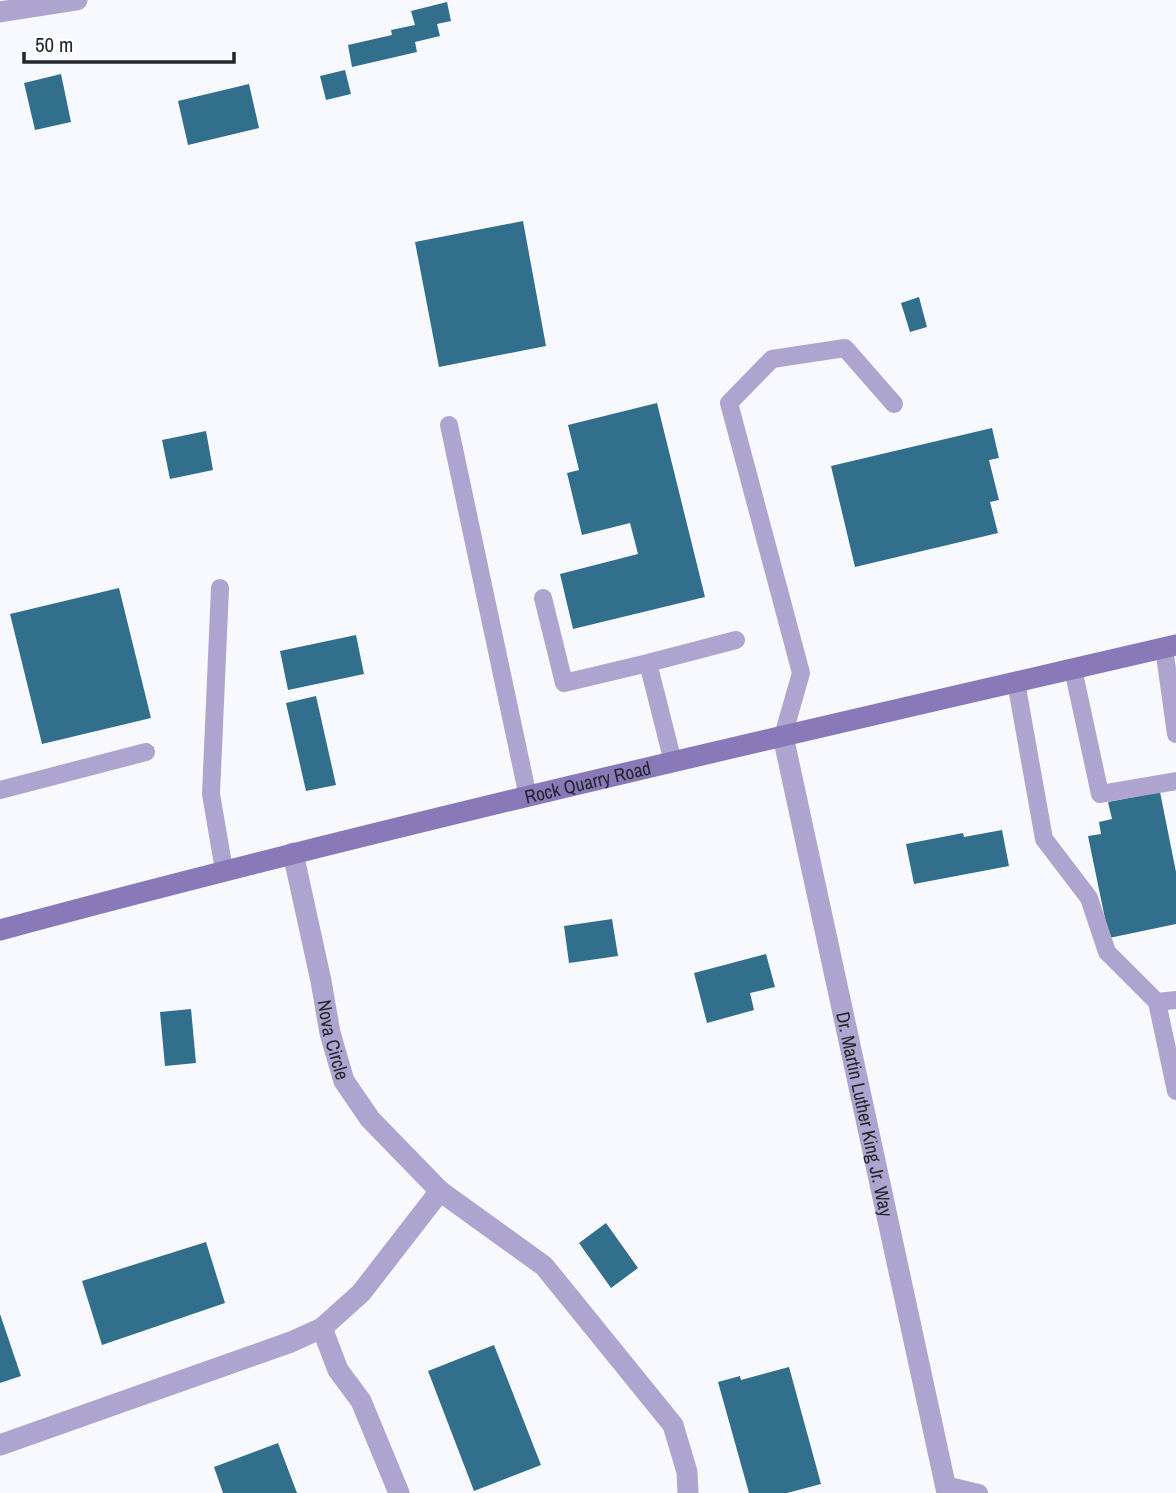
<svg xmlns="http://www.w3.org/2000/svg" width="1176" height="1493" viewBox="0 0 1176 1493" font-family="'Archivo Narrow',sans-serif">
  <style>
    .building { fill: #316f8c }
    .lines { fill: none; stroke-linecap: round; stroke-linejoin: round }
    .lane { stroke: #ada4cf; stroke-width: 18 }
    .street { stroke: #ada4cf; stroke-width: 21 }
    .secondary { stroke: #8979b8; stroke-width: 21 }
    .labels { text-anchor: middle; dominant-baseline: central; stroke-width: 7; stroke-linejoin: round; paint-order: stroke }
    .street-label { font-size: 19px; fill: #24262a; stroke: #fff }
  </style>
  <rect width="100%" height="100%" fill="#f7f9fe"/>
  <path class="building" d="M 447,2 L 451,21 L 437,24 L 440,36 L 415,42 L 417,52 L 352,67 L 348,45 L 392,35 L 391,30 L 415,25 L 411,11 Z
    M 345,70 L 351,94 L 326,100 L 320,76 Z
    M 61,74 L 71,122 L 35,130 L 24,83 Z
    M 249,84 L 259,128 L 188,145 L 178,101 Z
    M 523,221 L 546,346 L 439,367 L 415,242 Z
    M 919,297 L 927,327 L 910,332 L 901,303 Z
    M 657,403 L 705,597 L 573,629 L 560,574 L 638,554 L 630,523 L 582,535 L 567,473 L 579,470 L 568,425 Z
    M 992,428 L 999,458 L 989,460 L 999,500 L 990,502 L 998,533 L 855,567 L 831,466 Z
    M 206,431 L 213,470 L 170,479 L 162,440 Z
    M 119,588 L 151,718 L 42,744 L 10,614 Z
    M 356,635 L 364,674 L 288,690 L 280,651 Z
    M 316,696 L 336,785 L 306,791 L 286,703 Z
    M 1160,792 L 1176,872 L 1176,924 L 1109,938 L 1088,836 L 1101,834 L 1099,822 L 1112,819 L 1108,802 Z
    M 1002,830 L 1009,866 L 914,884 L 906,844 L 963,833 L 964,837 Z
    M 612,919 L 618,956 L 569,963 L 564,926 Z
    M 766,954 L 775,987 L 750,993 L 754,1010 L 707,1023 L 694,973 Z
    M 191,1009 L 196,1063 L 165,1066 L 160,1012 Z
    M 606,1223 L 638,1268 L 611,1288 L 579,1243 Z
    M 206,1242 L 225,1303 L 102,1345 L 82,1281 Z
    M 0,1314 L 21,1376 L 0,1383 Z
    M 494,1345 L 541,1465 L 474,1491 L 428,1371 Z
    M 789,1367 L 821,1484 L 787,1493 L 749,1493 L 718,1382 L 740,1376 L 741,1380 Z
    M 278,1443 L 297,1493 L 223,1493 L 214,1467 Z"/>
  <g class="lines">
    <path class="lane" d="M 449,425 L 528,797
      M 220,588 L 211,794 L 224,870
      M 543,598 L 564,683 L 648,663
      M 1164,648 L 1176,734
      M 1073,669 L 1100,794 L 1176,781
      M 1016,682 L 1044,839 L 1089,898 L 1107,952 L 1157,1002 L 1176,1091
      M 783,736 L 801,673 L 729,403 L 772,359 L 845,348 L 894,404
      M 673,762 L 648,663 L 736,640
      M 0,790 L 146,752
      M 1157,1002 L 1176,1000
      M 945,1485 L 979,1493"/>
    <g class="street">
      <path d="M 0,12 L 77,0"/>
      <path id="s1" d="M 783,736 L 947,1493"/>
      <path id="s2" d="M 293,853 L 321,981 L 330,1033 L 344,1081 L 370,1119 L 440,1191 L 544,1266 L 673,1425 L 687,1472 L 688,1493"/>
      <path d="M 322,1328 L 338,1370 L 361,1401 L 399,1493"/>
      <path d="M 0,1445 L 291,1342 L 322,1328 L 361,1293 L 440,1191"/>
    </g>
    <path class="secondary" id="s3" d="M 0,930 C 389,825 783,736 1176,645"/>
  </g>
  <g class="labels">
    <g class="street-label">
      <text stroke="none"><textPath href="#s3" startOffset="606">Rock Quarry Road</textPath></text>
      <text stroke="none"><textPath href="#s2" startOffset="191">Nova Circle</textPath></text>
      <text stroke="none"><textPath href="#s1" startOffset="387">Dr. Martin Luther King Jr. Way</textPath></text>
    </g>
  </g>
  <path d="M24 52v10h210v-10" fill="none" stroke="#24262a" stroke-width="3.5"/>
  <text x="35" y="52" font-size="21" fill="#24262a" stroke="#ffffff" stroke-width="5" paint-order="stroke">50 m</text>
</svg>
